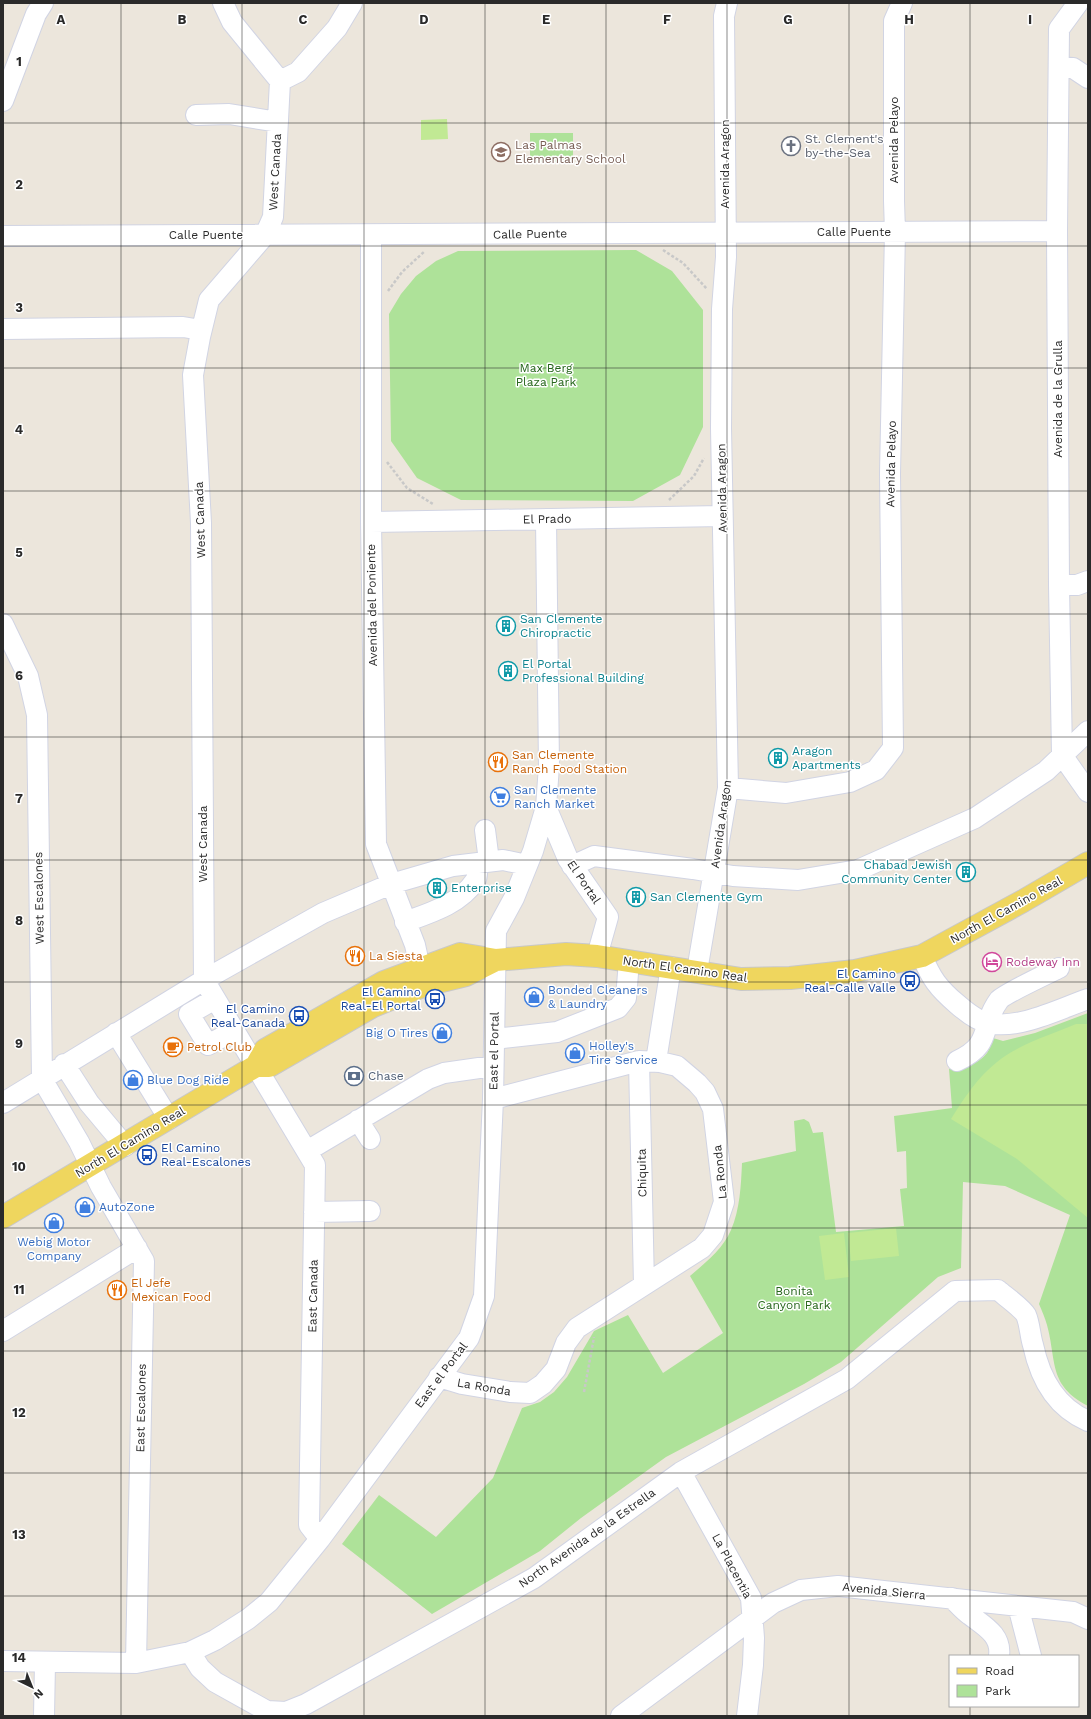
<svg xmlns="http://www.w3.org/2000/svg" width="1091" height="1719" viewBox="0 0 1091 1719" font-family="'Work Sans',sans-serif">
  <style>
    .green { fill: #aee299 }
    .pitch { fill: #c1e994 }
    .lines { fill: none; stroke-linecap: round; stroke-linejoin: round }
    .minor-casing { stroke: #d1d4e3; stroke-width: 22 }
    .major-casing { stroke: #c8c8c8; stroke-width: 24 }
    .path { stroke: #c8c8c8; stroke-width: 2.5; stroke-dasharray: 3 2; stroke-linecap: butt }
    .minor { stroke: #fff; stroke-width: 20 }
    .major { stroke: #efd65e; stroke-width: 22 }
    .grid { fill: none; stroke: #2a2a2a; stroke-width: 1; stroke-opacity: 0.55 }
    .labels { text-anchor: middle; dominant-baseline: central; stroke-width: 3; stroke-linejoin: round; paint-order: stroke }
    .worship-label { font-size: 12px; fill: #5b616d; stroke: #fff; text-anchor: start }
    .street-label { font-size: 12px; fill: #2a2a2a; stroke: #fff }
    .education-label { font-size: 12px; fill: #785e54; stroke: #fff; text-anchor: start }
    .park-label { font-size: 12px; fill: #26661b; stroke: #fff }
    .culture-label { font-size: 12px; fill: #0d838f; stroke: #fff; text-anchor: start }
    .food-label { font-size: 12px; fill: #c56008; stroke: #fff; text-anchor: start }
    .shop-label { font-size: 12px; fill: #366cbe; stroke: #fff; text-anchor: start }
    .hotel-label { font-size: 12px; fill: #b23c85; stroke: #fff; text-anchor: start }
    .transit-label { font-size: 12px; fill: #164399; stroke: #fff; text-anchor: end }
    .service-label { font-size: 12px; fill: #4e5e75; stroke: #fff; text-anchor: start }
    .grid-label { font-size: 13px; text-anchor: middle; font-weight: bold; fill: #2a2a2a; stroke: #fff; stroke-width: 3; stroke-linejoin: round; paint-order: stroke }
  </style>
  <rect width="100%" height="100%" fill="#ece6dc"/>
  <path class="green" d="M 530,133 L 573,133 L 573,162 L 530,162 Z
    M 636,250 L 672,271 L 703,310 L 703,427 L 680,475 L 633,501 L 461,500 L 417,478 L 391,441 L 389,314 L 401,294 L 416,276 L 436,261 L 458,251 Z
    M 1088,1013 L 1088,1406 C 1048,1385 1057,1362 1047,1325 C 1045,1318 1042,1311 1039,1304 L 1070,1215 L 1005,1186 L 963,1182 L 961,1268 L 938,1277 L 841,1362 L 804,1384 L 666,1457 L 581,1518 L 540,1551 L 432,1614 L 342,1544 L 379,1495 L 436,1537 L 493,1478 L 522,1408 L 540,1402 L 554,1392 L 567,1377 L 594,1331 L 628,1315 L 663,1373 L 723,1333 L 690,1276 C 705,1263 723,1249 731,1230 C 740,1209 741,1185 742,1163 L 796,1151 L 794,1121 L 804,1119 L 809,1122 L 813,1133 L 823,1132 L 836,1232 L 904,1226 L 900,1189 L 907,1188 L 906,1151 L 897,1152 L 894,1116 L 952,1108 L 949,1069 C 963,1068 979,1064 987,1053 C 990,1049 991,1042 993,1038 L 1003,1041 L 1035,1033 Z"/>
  <path class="pitch" d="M 447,119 L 448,139 L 421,140 L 421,120 Z
    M 1076,1024 L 1088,1024 L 1088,1218 L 1017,1159 L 951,1119 C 964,1098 978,1077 997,1062 C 1019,1044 1050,1035 1076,1024 Z
    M 896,1228 L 899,1256 L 851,1261 L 848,1233 Z
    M 844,1233 L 849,1277 L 825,1280 L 819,1236 Z"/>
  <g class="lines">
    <defs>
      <path id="minor" d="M 223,3 L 232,22 L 280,81 L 273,217 L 265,235 L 209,300 L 200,337 L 193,375 L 201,523 L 204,980 L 315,1165 L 309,1525 L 320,1539
        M 1078,3 L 1059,29 L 1057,231 L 1059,585 L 1062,755 L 1088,792
        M 1059,67 L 1073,68 L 1088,78
        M 280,81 L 298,72 L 337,28 L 352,3
        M 3,101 L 36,14 L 43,3
        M 196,115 L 229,114 L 278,122
        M 371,235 L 371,522 L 376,844 L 415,945 L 420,968
        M 3,236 L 1057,231
        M 3,329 L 183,327 L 201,330
        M 371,522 L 722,516
        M 1059,585 L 1077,585 L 1088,581
        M 3,624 L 28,676 L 37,715 L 42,1079 L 79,1142 L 101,1187 L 144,1261 L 136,1663
        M 728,788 L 786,793 L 850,782 L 876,770 L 893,748 L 890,474 L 895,232 L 894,201 L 894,21 L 902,3
        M 546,807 L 568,859 L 608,917 L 597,956
        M 485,830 L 489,861
        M 572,866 L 594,856 L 693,869 L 733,876 L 798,880 L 858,870 L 975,818 L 1046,771 L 1088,731
        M 405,922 C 430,913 460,904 475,881 C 478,877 477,868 477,863
        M 922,956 C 931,978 938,988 957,1004 C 965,1011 977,1021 988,1023 C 1019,1030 1059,1009 1088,999
        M 697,971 L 728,788 L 721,428 L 722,309 L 726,257 L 724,16 L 727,3
        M 215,999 L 189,1014 L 208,1045 L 235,1030
        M 116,1033 L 169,1119
        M 494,1039 L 557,1032 L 618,1008 L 626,998 L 629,961
        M 639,1061 L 644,1285
        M 656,1061 L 671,967
        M 957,1061 C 994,1044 979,1027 999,1000 C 1004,994 1049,973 1059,968
        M 64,1064 L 89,1103 L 125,1146
        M 3,1103 L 204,980 L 323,913 L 391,884 L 453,866 L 503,860 L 527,865
        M 358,1120 L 370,1139
        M 307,1151 L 428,1079 L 444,1073 L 493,1066
        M 314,1212 L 370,1211
        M 3,1331 L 137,1248
        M 439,1377 L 462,1384 L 510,1392 L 530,1393 L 543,1384 L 556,1369 L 566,1343 L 577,1328 L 702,1248 L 713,1235 L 724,1202 L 713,1109 L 705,1092 L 697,1083 L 677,1066 L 660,1062 L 639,1061 L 493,1099
        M 681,1472 L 751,1598 L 754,1638 L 753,1665 L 747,1716
        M 952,1598 C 958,1604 963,1610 970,1615 C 984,1626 1002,1635 999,1656
        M 1018,1606 L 1031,1656
        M 190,1652 L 215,1640 L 248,1619 L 269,1602 L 320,1539 L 469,1338 L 484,1296 L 493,1099 L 496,931 L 514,898 L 533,851 L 546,807 L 549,766 L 546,519
        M 3,1661 L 136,1663 L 190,1652 L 200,1668 L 215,1682 L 267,1711 L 286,1712 L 306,1704 L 534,1578 L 681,1472 L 847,1379 L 955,1291 L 998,1290 C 1005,1296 1022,1308 1026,1315 C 1030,1324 1030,1336 1033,1345 C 1040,1378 1055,1407 1088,1421
        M 44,1716 L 45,1663
        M 621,1716 L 773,1603 L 801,1590 L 838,1586 L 1073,1612 L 1088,1619"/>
      <path id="major" d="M 256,1066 L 269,1066 L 373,1006 L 425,985 L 466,975 L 496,960
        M 3,1217 L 256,1066 L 265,1050 L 384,982 L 460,954 L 496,960 L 566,954 L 597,956 L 741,979 L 790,978 L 855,971 L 922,956 L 1023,901 L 1088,863"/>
    </defs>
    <use href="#minor" class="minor-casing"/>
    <use href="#major" class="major-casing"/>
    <path class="path" d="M 663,250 L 683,263 L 707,289
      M 388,291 L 402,272 L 425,251
      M 387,462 L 407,488 L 433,504
      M 669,500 L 694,476 L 704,458
      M 584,1392 L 594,1337"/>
    <use href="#minor" class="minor"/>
    <use href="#major" class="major"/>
  </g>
  <path class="grid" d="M 121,3 L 121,1716M 242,3 L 242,1716M 364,3 L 364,1716M 485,3 L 485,1716M 606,3 L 606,1716M 727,3 L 727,1716M 849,3 L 849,1716M 970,3 L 970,1656M 3,123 L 1088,123M 3,246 L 1088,246M 3,368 L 1088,368M 3,491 L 1088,491M 3,614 L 1088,614M 3,737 L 1088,737M 3,860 L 1088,860M 3,982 L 1088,982M 3,1105 L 1088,1105M 3,1228 L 1088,1228M 3,1351 L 1088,1351M 3,1473 L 1088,1473M 3,1596 L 1088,1596M 970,1706 L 970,1716"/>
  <defs>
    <symbol id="church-ring" viewBox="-11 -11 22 22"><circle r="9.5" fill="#fff" stroke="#6b7280" stroke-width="1.5"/><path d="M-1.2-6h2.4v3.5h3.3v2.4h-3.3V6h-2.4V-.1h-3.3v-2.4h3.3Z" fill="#6b7280"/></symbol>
    <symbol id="school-ring" viewBox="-11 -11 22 22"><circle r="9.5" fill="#fff" stroke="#8d6e63" stroke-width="1.5"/><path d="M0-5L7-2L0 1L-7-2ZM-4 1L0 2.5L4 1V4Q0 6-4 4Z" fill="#8d6e63"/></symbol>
    <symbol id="building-ring" viewBox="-11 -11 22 22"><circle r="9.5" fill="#fff" stroke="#0f9aa8" stroke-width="1.5"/><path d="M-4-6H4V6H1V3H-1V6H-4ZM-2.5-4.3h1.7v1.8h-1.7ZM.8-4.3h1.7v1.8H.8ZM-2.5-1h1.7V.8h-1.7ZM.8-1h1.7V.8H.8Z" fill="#0f9aa8"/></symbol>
    <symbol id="restaurant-ring" viewBox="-11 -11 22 22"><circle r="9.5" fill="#fff" stroke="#e8710a" stroke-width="1.5"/><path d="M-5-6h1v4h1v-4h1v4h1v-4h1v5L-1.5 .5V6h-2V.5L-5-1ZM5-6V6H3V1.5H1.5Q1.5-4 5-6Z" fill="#e8710a"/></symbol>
    <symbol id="supermarket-ring" viewBox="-11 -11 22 22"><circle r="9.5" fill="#fff" stroke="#3f7fe0" stroke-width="1.5"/><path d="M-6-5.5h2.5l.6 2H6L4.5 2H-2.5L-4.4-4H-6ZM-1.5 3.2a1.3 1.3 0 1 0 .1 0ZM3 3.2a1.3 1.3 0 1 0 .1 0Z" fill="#3f7fe0"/></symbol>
    <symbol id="hotel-ring" viewBox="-11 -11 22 22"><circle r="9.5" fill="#fff" stroke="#d1479c" stroke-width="1.5"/><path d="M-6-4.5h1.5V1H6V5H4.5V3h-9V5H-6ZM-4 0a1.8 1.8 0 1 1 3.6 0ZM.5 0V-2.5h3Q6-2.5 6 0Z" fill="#d1479c"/></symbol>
    <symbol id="bus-ring" viewBox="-11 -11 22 22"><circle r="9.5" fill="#fff" stroke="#1a4fb4" stroke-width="1.5"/><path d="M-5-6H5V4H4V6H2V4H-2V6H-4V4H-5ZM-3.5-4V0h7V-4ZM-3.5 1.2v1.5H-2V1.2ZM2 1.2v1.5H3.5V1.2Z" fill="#1a4fb4"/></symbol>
    <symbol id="shop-ring" viewBox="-11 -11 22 22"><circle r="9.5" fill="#fff" stroke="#3f7fe0" stroke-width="1.5"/><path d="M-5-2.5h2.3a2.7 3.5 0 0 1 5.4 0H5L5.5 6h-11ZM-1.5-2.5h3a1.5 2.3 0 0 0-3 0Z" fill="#3f7fe0"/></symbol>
    <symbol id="cafe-ring" viewBox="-11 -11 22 22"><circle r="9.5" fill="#fff" stroke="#e8710a" stroke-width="1.5"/><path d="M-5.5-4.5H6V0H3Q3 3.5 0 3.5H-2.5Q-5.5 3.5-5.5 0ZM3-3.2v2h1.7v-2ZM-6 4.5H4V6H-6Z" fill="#e8710a"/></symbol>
    <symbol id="bank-ring" viewBox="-11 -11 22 22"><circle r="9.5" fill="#fff" stroke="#5c6f8a" stroke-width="1.5"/><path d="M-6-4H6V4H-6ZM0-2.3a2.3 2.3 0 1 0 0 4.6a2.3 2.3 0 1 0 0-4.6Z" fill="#5c6f8a"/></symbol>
  </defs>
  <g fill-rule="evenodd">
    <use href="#church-ring" x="780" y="135" width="22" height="22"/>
    <use href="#school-ring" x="490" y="141" width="22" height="22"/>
    <use href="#building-ring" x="495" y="615" width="22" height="22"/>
    <use href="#building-ring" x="497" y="660" width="22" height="22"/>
    <use href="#building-ring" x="767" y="747" width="22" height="22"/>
    <use href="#restaurant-ring" x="487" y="751" width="22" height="22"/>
    <use href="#supermarket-ring" x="489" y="786" width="22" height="22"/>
    <use href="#building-ring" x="955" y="861" width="22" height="22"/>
    <use href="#building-ring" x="426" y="877" width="22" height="22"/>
    <use href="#building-ring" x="625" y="886" width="22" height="22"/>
    <use href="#restaurant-ring" x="344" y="945" width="22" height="22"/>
    <use href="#hotel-ring" x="981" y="951" width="22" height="22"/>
    <use href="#bus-ring" x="899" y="970" width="22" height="22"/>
    <use href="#shop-ring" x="523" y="986" width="22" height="22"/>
    <use href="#bus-ring" x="424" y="988" width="22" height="22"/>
    <use href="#bus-ring" x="288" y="1005" width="22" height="22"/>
    <use href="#shop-ring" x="431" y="1022" width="22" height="22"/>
    <use href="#cafe-ring" x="162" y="1036" width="22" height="22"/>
    <use href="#shop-ring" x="564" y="1042" width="22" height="22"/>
    <use href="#bank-ring" x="343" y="1065" width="22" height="22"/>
    <use href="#shop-ring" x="122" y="1069" width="22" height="22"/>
    <use href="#bus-ring" x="136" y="1144" width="22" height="22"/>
    <use href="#shop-ring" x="74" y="1196" width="22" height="22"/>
    <use href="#shop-ring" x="43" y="1212" width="22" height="22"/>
    <use href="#restaurant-ring" x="106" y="1279" width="22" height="22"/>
  </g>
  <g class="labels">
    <g class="worship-label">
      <text x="805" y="139">St. Clement's<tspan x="805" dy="14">by-the-Sea</tspan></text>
    </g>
    <g class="street-label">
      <text transform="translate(894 140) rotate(-90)">Avenida Pelayo</text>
      <text transform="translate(725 164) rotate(-90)">Avenida Aragon</text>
      <text transform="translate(275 172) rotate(-87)">West Canada</text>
      <text x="854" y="232">Calle Puente</text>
      <text transform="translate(530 234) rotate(-1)">Calle Puente</text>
      <text x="206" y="235">Calle Puente</text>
      <text transform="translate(1058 399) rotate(-90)">Avenida de la Grulla</text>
      <text transform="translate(891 464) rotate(-89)">Avenida Pelayo</text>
      <text transform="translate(722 488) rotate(-91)">Avenida Aragon</text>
      <text transform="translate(547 519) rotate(-1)">El Prado</text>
      <text transform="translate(200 520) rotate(-92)">West Canada</text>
      <text transform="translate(372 605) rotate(-91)">Avenida del Poniente</text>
      <text transform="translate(721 824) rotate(-82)">Avenida Aragon</text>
      <text transform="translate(203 844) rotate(-90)">West Canada</text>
      <text transform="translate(584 882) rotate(56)">El Portal</text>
      <text transform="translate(39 898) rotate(-91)">West Escalones</text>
      <text transform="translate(1006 910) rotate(-29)">North El Camino Real</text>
      <text transform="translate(685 969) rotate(8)">North El Camino Real</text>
      <text transform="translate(494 1051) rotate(-89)">East el Portal</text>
      <text transform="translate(130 1142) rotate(-31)">North El Camino Real</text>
      <text transform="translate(720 1172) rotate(-96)">La Ronda</text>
      <text transform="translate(642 1173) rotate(-91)">Chiquita</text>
      <text transform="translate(313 1296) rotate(-89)">East Canada</text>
      <text transform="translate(441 1375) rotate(-53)">East el Portal</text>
      <text transform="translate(484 1387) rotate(10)">La Ronda</text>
      <text transform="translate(141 1408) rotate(-89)">East Escalones</text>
      <text transform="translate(587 1538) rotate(-35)">North Avenida de la Estrella</text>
      <text transform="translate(732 1566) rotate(62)">La Placentia</text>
      <text transform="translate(884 1591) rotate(6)">Avenida Sierra</text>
    </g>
    <g class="education-label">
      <text x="515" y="145">Las Palmas<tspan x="515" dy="14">Elementary School</tspan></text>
    </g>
    <g class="park-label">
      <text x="546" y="368">Max Berg<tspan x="546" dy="14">Plaza Park</tspan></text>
      <text x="794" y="1291">Bonita<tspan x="794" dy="14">Canyon Park</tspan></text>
    </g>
    <g class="culture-label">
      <text x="520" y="619">San Clemente<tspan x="520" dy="14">Chiropractic</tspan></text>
      <text x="522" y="664">El Portal<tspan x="522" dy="14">Professional Building</tspan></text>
      <text x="792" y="751">Aragon<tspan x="792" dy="14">Apartments</tspan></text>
      <text x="952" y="865" text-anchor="end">Chabad Jewish<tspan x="952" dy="14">Community Center</tspan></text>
      <text x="451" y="888">Enterprise</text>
      <text x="650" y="897">San Clemente Gym</text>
    </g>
    <g class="food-label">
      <text x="512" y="755">San Clemente<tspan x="512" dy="14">Ranch Food Station</tspan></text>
      <text x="369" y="956">La Siesta</text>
      <text x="187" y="1047">Petrol Club</text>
      <text x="131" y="1283">El Jefe<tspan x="131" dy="14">Mexican Food</tspan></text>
    </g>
    <g class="shop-label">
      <text x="514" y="790">San Clemente<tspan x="514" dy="14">Ranch Market</tspan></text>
      <text x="548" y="990">Bonded Cleaners<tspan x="548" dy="14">&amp; Laundry</tspan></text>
      <text x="428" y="1033" text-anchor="end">Big O Tires</text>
      <text x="589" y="1046">Holley's<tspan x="589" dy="14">Tire Service</tspan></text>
      <text x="147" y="1080">Blue Dog Ride</text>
      <text x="99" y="1207">AutoZone</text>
      <text x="54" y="1242" text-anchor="middle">Webig Motor<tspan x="54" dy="14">Company</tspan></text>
    </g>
    <g class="hotel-label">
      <text x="1006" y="962">Rodeway Inn</text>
    </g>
    <g class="transit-label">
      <text x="896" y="974">El Camino<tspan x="896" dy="14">Real-Calle Valle</tspan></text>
      <text x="421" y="992">El Camino<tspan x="421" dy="14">Real-El Portal</tspan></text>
      <text x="285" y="1009">El Camino<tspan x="285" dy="14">Real-Canada</tspan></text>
      <text x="161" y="1148" text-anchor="start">El Camino<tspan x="161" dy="14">Real-Escalones</tspan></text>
    </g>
    <g class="service-label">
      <text x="368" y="1076">Chase</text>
    </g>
  </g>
  <g class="grid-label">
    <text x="61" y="24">A</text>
    <text x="182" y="24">B</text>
    <text x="303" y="24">C</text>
    <text x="424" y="24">D</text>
    <text x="546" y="24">E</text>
    <text x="667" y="24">F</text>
    <text x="788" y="24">G</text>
    <text x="909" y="24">H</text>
    <text x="1030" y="24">I</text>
    <text x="19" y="66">1</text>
    <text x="19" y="189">2</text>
    <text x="19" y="312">3</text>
    <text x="19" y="434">4</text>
    <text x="19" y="557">5</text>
    <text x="19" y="680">6</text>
    <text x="19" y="803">7</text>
    <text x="19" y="925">8</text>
    <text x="19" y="1048">9</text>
    <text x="19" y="1171">10</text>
    <text x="19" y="1294">11</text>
    <text x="19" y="1417">12</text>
    <text x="19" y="1539">13</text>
    <text x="19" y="1662">14</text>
  </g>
  <rect width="1091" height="1719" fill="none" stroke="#2a2a2a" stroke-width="8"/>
  <rect x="949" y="1655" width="130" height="52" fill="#ffffff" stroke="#aaaaaa"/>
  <rect x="957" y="1668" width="20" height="6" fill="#efd65e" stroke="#aaaaaa"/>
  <text x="985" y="1675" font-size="12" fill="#2a2a2a">Road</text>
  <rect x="957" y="1685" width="20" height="12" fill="#aee299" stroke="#aaaaaa"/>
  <text x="985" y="1695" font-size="12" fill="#2a2a2a">Park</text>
  <g transform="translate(32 1687) rotate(137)" stroke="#ffffff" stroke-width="3" paint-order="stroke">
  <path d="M0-3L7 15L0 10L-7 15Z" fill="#2a2a2a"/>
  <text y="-6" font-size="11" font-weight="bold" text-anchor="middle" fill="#2a2a2a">N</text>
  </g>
</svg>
